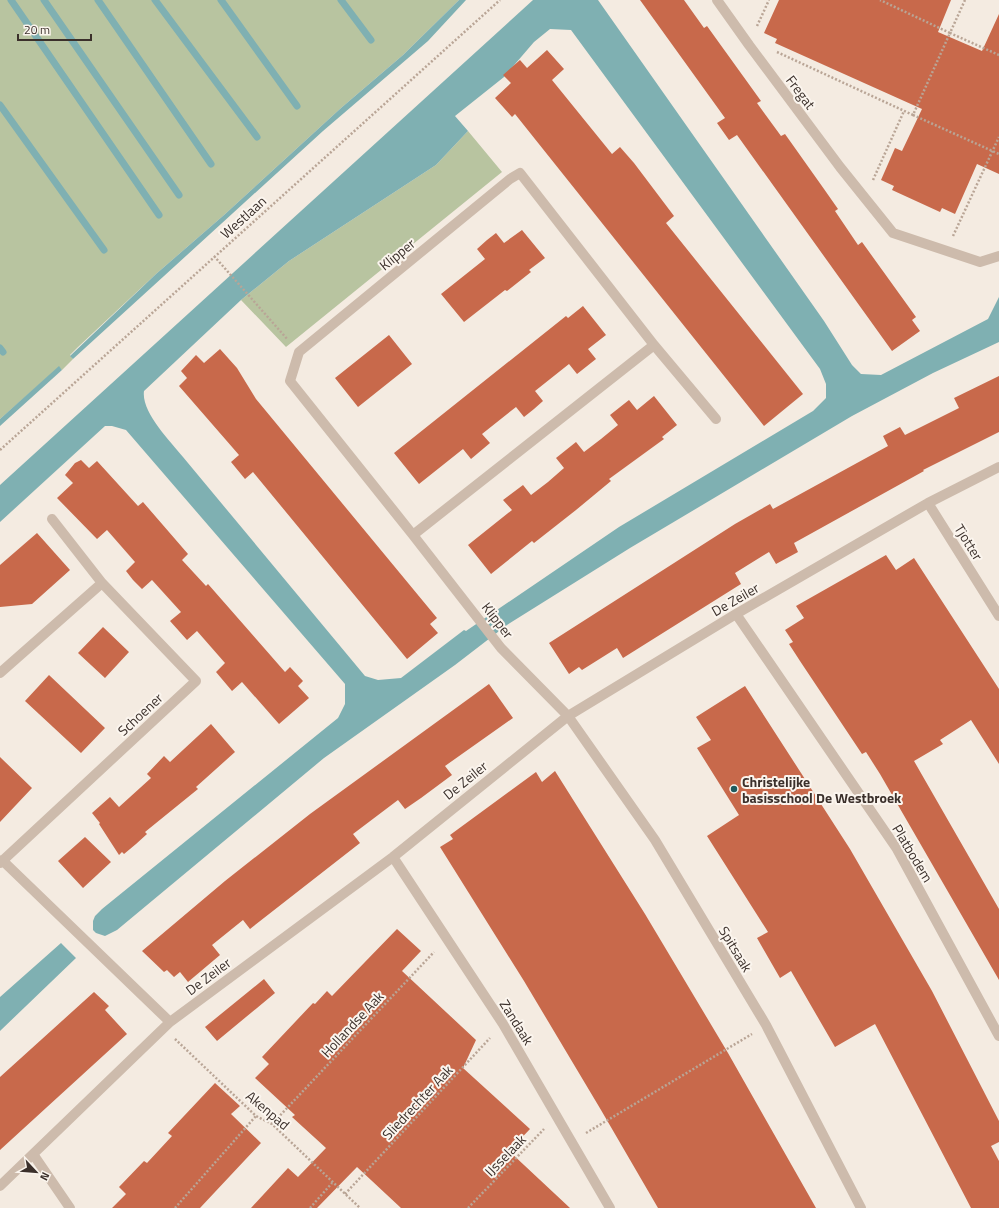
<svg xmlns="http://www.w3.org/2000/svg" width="999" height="1208" viewBox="0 0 999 1208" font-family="'Titillium Web',sans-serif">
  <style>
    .green { fill: #b8c4a0 }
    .water { fill: #7fb0b2; fill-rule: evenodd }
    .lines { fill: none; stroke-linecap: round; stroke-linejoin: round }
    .stream { stroke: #7fb0b2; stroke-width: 7 }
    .building { fill: #c8694b }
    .path { stroke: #b9a596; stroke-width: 2.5; stroke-dasharray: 2 2; stroke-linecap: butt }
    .street { stroke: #cdbbac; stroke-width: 10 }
    .poi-dot { fill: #1f5a5e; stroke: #fbf5ee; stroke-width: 1.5 }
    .labels { text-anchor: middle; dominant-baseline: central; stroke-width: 4; stroke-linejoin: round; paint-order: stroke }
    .street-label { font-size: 14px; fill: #3b302b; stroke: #fbf5ee }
    .poi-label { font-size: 14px; font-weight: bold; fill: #3b302b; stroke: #fbf5ee; text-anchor: start }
  </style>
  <rect width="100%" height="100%" fill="#f4ebe1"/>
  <path class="green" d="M 0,0 L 459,0 L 403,55 L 341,108 L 224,215 L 156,274 L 78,347 L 70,355 L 73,359 L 62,370 L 59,367 L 0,419 Z
    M 468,131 L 502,172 L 286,347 L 241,300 L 289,261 L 436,165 Z"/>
  <path class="water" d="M 459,0 L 466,0 L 428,41 L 323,131 L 73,359 L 70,356 L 156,274 L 224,215 L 341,108 L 403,55 Z
    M 533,0 L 598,0 L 824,321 L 852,365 L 861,374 L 881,375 L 988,319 L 999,297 L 999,342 L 933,373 L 852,416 L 630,548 L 507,625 L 455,665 L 324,758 L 117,930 L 105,936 L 96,933 L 93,930 L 93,921 L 95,916 L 102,909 L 338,718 L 345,704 L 345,684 L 126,430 L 112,426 L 105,426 L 0,522 L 0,485 ZM 550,29 L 571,30 L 820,369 L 826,384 L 826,398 L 813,411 L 619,527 L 466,631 L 464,630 L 401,678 L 378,680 L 365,676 L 183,457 C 170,441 141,412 144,391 L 241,300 L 289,261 L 436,165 L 468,131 L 455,116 L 504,77 L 534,42 Z
    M 59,366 L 62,370 L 0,426 L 0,419 Z
    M 61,943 L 76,958 L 0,1031 L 0,997 Z"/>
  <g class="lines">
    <path class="stream" d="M 11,0 L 159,215
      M 44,0 L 179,195
      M 98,0 L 211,164
      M 155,0 L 257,137
      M 221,0 L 297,106
      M 341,0 L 371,40
      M 0,105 L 104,250
      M 0,348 L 3,352"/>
  </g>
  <path class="building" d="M 640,0 L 684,0 L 704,28 L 707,26 L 761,101 L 757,103 L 781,136 L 785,134 L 824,189 L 838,209 L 835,211 L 858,245 L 862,242 L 916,317 L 912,320 L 920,331 L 892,351 L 737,135 L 729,140 L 717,123 L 725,118 Z
    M 779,0 L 951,0 L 938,32 L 982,51 L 999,14 L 999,174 L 977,164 L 955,214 L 942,208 L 940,212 L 892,190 L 894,186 L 881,180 L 895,148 L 902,151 L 922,109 L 775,43 L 777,39 L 764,33 Z
    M 547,50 L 564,69 L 552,80 L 612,154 L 620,147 L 634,163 L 674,216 L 666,223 L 803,394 L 764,426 L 515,114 L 512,117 L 495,98 L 511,83 L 503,75 L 520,60 L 527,68 Z
    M 522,230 L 545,258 L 529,270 L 531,272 L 507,291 L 505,290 L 464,322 L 441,294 L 485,259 L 477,249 L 487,240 L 496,233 L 504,243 Z
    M 583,306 L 606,335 L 588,349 L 596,359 L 577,374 L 569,364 L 535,391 L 543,401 L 534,409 L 524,417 L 516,407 L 482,434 L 490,443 L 471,459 L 463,449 L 419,484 L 394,453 L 566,316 L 568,318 Z
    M 389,335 L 412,364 L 358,407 L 335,378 Z
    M 220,349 L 237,368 L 256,399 L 437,618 L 430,624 L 438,633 L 407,659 L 253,472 L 245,479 L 231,462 L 239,455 L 179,386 L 187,378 L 181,371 L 196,355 L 204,363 Z
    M 999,376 L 999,432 L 923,470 L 924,471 L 794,543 L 798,552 L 776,564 L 769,552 L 735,573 L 741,584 L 623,658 L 617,648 L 582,670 L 579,667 L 569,674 L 549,643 L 735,524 L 770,504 L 773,509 L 888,446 L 883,436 L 900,427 L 905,435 L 959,408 L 954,398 Z
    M 654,396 L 677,425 L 662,437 L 664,439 L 609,479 L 611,481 L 576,510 L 534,543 L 532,541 L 491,574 L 468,545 L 512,510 L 503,500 L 523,485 L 531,495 L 548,482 L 564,468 L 556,458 L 576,442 L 584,452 L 601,439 L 618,425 L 610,415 L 629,400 L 637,410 Z
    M 81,460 L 89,468 L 97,461 L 138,506 L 143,502 L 188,554 L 182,560 L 206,586 L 208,584 L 285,672 L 290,667 L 303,681 L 298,686 L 309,698 L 279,724 L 242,682 L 232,691 L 216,672 L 225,663 L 197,631 L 187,640 L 170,621 L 181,612 L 152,580 L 142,589 L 133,580 L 126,571 L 135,562 L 107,530 L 97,539 L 57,498 L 73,483 L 65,475 L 75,463 Z
    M 37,533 L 70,570 L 32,604 L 0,607 L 0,565 Z
    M 886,555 L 896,570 L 914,558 L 999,689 L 999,764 L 971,720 L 940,740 L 943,744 L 914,761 L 999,909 L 999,980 L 880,774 L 866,752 L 862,754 L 800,661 L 789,644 L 793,642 L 785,630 L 804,618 L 796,606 Z
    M 103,627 L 129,652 L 105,678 L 78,653 Z
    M 49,675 L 105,728 L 81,753 L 25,701 Z
    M 489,684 L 513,718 L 445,766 L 452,775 L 421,798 L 405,809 L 398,800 L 353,834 L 360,843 L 250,929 L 243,920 L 212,945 L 220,955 L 188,982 L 180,972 L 174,977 L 167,970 L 164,972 L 142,951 L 225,881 L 310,814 Z
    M 745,686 L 850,849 L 932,991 L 999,1121 L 999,1142 L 991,1146 L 999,1161 L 999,1208 L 971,1208 L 875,1024 L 835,1047 L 791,971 L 780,978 L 757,938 L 768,932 L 707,836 L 739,815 L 697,748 L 711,740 L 696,717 Z
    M 211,724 L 235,752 L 196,787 L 198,789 L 145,832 L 147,834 L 136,844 L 124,854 L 122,852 L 119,855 L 99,824 L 100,823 L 92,813 L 110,797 L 119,807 L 151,778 L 147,774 L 164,756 L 170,762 Z
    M 0,757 L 32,788 L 0,822 Z
    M 555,771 L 645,914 L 728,1053 L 816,1208 L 658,1208 L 601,1110 L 524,981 L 440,847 L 453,839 L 450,835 L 536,772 L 542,782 Z
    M 85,837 L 111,862 L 83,888 L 58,861 Z
    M 397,929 L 421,951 L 402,971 L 476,1040 L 463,1068 L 530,1129 L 509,1151 L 570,1208 L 401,1208 L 357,1167 L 317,1208 L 251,1208 L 288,1168 L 298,1177 L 326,1148 L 292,1117 L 295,1115 L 255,1078 L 269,1064 L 262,1057 L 313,1003 L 315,1004 L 327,991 L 332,996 Z
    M 264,979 L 275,993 L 217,1041 L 205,1027 Z
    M 94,992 L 109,1006 L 105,1010 L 127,1034 L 0,1150 L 0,1077 Z
    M 215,1083 L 240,1106 L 231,1114 L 261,1143 L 200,1208 L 112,1208 L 126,1194 L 119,1187 L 144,1161 L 147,1163 L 172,1136 L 168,1133 Z"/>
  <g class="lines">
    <path class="path" d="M 965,0 L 950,33 L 999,55
      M 757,26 L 769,0
      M 777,52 L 913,115 L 950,33 L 880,0
      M 913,115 L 999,154
      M 873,180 L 904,111
      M 953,236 L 999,137
      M 214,256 L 288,340
      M 0,450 L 500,0
      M 175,1039 L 256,1116 L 272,1124 L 360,1208
      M 272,1124 L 434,952
      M 586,1133 L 752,1034
      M 345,1194 L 490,1038
      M 175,1208 L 256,1116
      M 310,1208 L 332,1183
      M 468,1208 L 544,1129"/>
    <path class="street" d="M 717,0 L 749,45 L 840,167 L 893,233 L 980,262 L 999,256
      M 654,345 L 413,535 L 290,381 L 299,352 L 510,179 L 520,173 L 654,345 L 716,419
      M 928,503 L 999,616
      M 413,535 L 501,648 L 568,716 L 655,840 L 766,1025 L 861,1208
      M 736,614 L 897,849 L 999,1036
      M 0,673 L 102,583
      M 393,857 L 503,1024 L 610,1208
      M 2,860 L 170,1022
      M 0,863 L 196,681 L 102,583 L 52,519
      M 33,1154 L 70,1208
      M 0,1186 L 170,1022 L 393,857 L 568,716 L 736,614 L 928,503 L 999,467"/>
  </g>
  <circle class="poi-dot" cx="734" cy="789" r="4"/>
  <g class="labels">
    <g class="street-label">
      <text transform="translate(801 92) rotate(53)">Fregat</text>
      <text transform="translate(243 217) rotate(-42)">Westlaan</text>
      <text transform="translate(397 254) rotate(-39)">Klipper</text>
      <text transform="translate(969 542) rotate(58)">Tjotter</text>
      <text transform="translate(735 599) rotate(-30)">De Zeiler</text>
      <text transform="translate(498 620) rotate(52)">Klipper</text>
      <text transform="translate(140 714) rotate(-43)">Schoener</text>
      <text transform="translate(465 780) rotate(-39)">De Zeiler</text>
      <text transform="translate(913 853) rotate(59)">Platbodem</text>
      <text transform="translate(736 949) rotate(59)">Spitsaak</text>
      <text transform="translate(208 976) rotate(-37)">De Zeiler</text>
      <text transform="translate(517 1022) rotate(58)">Zandaak</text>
      <text transform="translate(352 1024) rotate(-47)">Hollandse Aak</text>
      <text transform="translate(417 1102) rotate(-47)">Sliedrechter Aak</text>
      <text transform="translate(268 1110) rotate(40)">Akenpad</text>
      <text transform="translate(505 1155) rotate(-46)">IJsselaak</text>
    </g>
    <g class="poi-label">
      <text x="742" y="781">Christelijke<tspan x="742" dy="16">basisschool De Westbroek</tspan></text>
    </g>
  </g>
  <g transform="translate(36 1172) rotate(116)" stroke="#fbf5ee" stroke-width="3" paint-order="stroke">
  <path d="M0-3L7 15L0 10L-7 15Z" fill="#3b302b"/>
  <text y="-6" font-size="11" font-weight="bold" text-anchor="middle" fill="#3b302b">N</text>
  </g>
  <path d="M18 34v6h73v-6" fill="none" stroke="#3b302b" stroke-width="2"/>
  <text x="24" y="34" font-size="12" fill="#3b302b" stroke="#fbf5ee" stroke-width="3" paint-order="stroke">20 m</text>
</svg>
